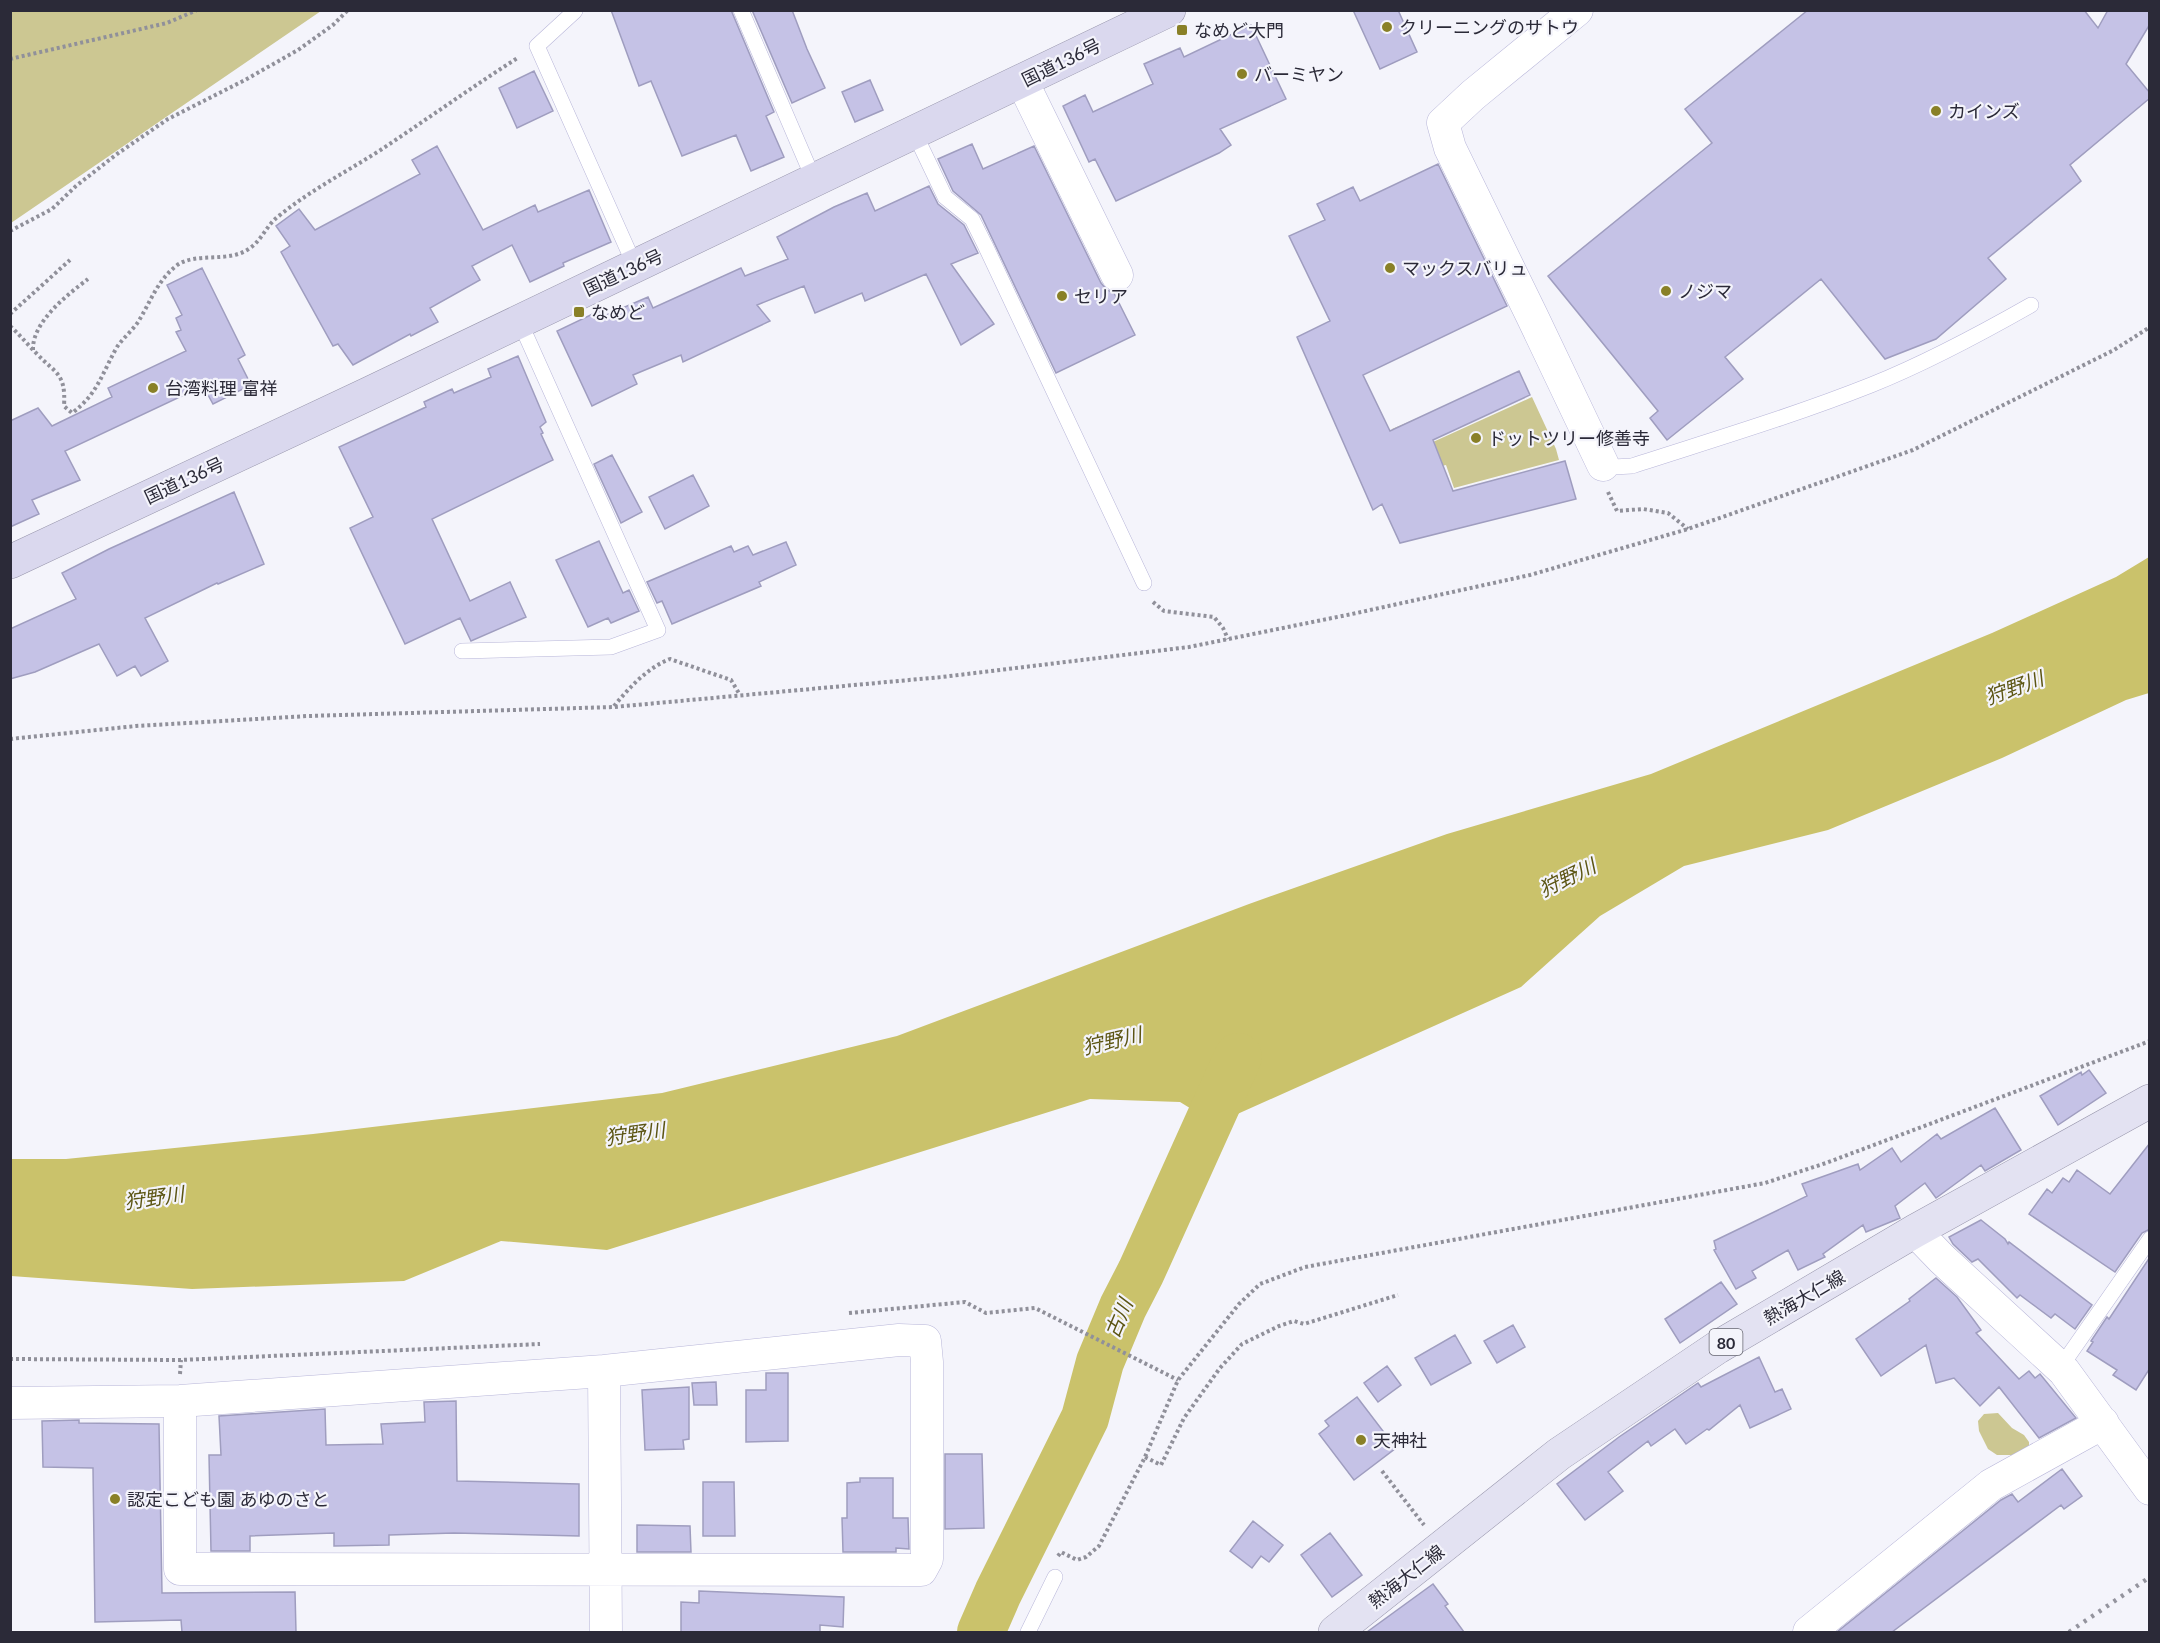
<svg xmlns="http://www.w3.org/2000/svg" width="2160" height="1643" viewBox="0 0 2160 1643" font-family="Lato,'Noto Sans JP',sans-serif">
  <style>
    .green { fill: #ccc792 }
    .water { fill: #cac26b }
    .lines { fill: none; stroke-linecap: round; stroke-linejoin: round }
    .river { stroke: #cac26b; stroke-width: 48 }
    .building { fill: #c5c2e6; stroke: #9f9dbf; stroke-width: 1.5 }
    .service-casing { stroke: #b8b6d9; stroke-width: 16 }
    .minor-casing { stroke: #b8b6d9; stroke-width: 33 }
    .primary-casing { stroke: #9795ab; stroke-width: 34 }
    .trunk-casing { stroke: #9795ab; stroke-width: 34 }
    .path { stroke: #90909a; stroke-width: 4; stroke-dasharray: 3 3; stroke-linecap: butt }
    .service { stroke: #fff; stroke-width: 15 }
    .minor { stroke: #fff; stroke-width: 32 }
    .primary { stroke: #e3e2f2; stroke-width: 33 }
    .trunk { stroke: #dad8ee; stroke-width: 33 }
    .rail { stroke: #94949e; stroke-width: 4.5; stroke-dasharray: 3 6; stroke-linecap: butt }
    .poi-dot { fill: #898027; stroke: #f4f4fb; stroke-width: 2 }
    .labels { text-anchor: middle; dominant-baseline: central; stroke-width: 4.5; stroke-linejoin: round; paint-order: stroke }
    .shield { fill: #f4f4fb; stroke: #676772; stroke-width: 1.5 }
    .shield-label { font-size: 16px; font-weight: bold; fill: #2b2a38 }
    .poi-label { font-size: 18px; fill: #2b2a38; stroke: #f4f4fb; text-anchor: start }
    .street-label { font-size: 18px; fill: #2b2a38; stroke: #f4f4fb }
    .water-label { font-size: 20px; font-style: italic; fill: #5c5513; stroke: #f4f4fb }
  </style>
  <rect width="100%" height="100%" fill="#f4f4fb"/>
  <path class="green" d="M 11,10 L 321,10 L 321,11 L 11,223 Z
    M 1532,397 L 1556,449 L 1559,460 L 1454,488 L 1446,465 L 1413,473 L 1392,429 L 1420,417 L 1433,442 Z
    M 1998,1413 L 2012,1428 L 2024,1435 L 2029,1442 L 2029,1447 L 2014,1455 L 1997,1455 L 1988,1449 L 1979,1431 L 1978,1421 L 1984,1414 Z"/>
  <path class="water" d="M 2149,557 L 2149,693 L 2126,700 L 2002,758 L 1828,830 L 1684,866 L 1600,916 L 1521,987 L 1224,1120 L 1198,1113 L 1180,1102 L 1090,1099 L 607,1250 L 501,1241 L 404,1281 L 192,1289 L 11,1276 L 11,1159 L 66,1159 L 313,1134 L 662,1093 L 897,1036 L 1249,904 L 1447,834 L 1651,774 L 1992,633 L 2116,577 Z"/>
  <g class="lines">
    <path class="river" d="M 981,1632 L 998,1593 L 1085,1418 L 1100,1362 L 1123,1307 L 1141,1272 L 1238,1057"/>
  </g>
  <path class="building" d="M 611,10 L 731,10 L 774,112 L 766,116 L 784,157 L 751,171 L 736,135 L 682,156 L 651,81 L 639,86 Z
    M 752,10 L 792,10 L 807,49 L 825,88 L 792,103 Z
    M 1353,10 L 1398,10 L 1417,52 L 1380,69 Z
    M 1808,10 L 2084,10 L 2098,28 L 2108,10 L 2150,10 L 2150,24 L 2126,64 L 2150,93 L 2150,98 L 2070,165 L 2081,181 L 1988,258 L 2006,279 L 1936,339 L 1885,359 L 1821,279 L 1725,357 L 1743,379 L 1667,440 L 1650,418 L 1658,411 L 1548,276 L 1712,143 L 1685,109 Z
    M 1251,25 L 1286,99 L 1220,129 L 1231,145 L 1219,153 L 1116,201 L 1095,159 L 1089,162 L 1063,106 L 1085,95 L 1093,112 L 1153,84 L 1144,64 L 1180,48 L 1184,57 Z
    M 534,71 L 553,111 L 517,128 L 499,88 Z
    M 870,80 L 883,110 L 855,122 L 842,92 Z
    M 972,144 L 983,169 L 1034,146 L 1101,283 L 1107,290 L 1114,293 L 1135,335 L 1056,373 L 981,215 L 953,191 L 938,159 Z
    M 437,146 L 483,230 L 535,205 L 538,212 L 589,190 L 611,242 L 563,263 L 564,266 L 530,282 L 512,245 L 472,266 L 480,280 L 430,308 L 438,322 L 411,336 L 410,334 L 353,365 L 338,344 L 333,346 L 281,252 L 290,246 L 276,226 L 299,209 L 315,230 L 420,174 L 412,160 Z
    M 1438,164 L 1507,306 L 1363,375 L 1390,431 L 1519,371 L 1530,395 L 1433,440 L 1453,491 L 1565,461 L 1576,499 L 1400,543 L 1382,504 L 1373,510 L 1297,337 L 1330,321 L 1289,236 L 1325,220 L 1317,204 L 1353,187 L 1360,201 Z
    M 929,186 L 938,204 L 964,225 L 978,253 L 951,264 L 994,324 L 961,345 L 926,274 L 865,301 L 862,293 L 815,313 L 804,286 L 757,305 L 770,321 L 683,362 L 681,355 L 633,375 L 637,384 L 592,406 L 557,331 L 601,310 L 604,316 L 648,297 L 653,308 L 741,268 L 745,276 L 788,259 L 777,237 L 834,207 L 867,193 L 875,211 Z
    M 202,268 L 245,355 L 238,359 L 251,385 L 213,404 L 203,386 L 65,451 L 80,480 L 32,500 L 39,514 L 10,527 L 10,421 L 38,408 L 52,426 L 112,397 L 108,388 L 186,351 L 176,332 L 181,330 L 176,318 L 182,315 L 167,285 Z
    M 518,356 L 546,422 L 540,427 L 543,433 L 541,434 L 553,460 L 432,519 L 470,601 L 510,582 L 526,617 L 471,641 L 460,618 L 405,644 L 350,528 L 373,517 L 339,447 L 426,407 L 424,402 L 452,389 L 454,393 L 491,377 L 488,369 Z
    M 612,455 L 642,512 L 621,523 L 594,464 Z
    M 693,475 L 709,506 L 665,529 L 649,497 Z
    M 234,492 L 264,564 L 218,584 L 217,583 L 145,618 L 168,661 L 141,676 L 135,666 L 117,676 L 99,644 L 35,672 L 10,679 L 10,629 L 76,599 L 62,573 L 109,549 Z
    M 599,541 L 623,593 L 629,590 L 639,611 L 611,623 L 608,618 L 588,627 L 556,560 Z
    M 786,542 L 796,565 L 759,582 L 761,586 L 672,624 L 662,601 L 657,603 L 647,582 L 731,546 L 734,552 L 748,546 L 753,555 Z
    M 2089,1070 L 2106,1093 L 2058,1125 L 2040,1096 L 2081,1072 L 2082,1075 Z
    M 1995,1108 L 2021,1150 L 1985,1171 L 1981,1165 L 1936,1198 L 1925,1183 L 1895,1206 L 1900,1218 L 1866,1232 L 1863,1225 L 1823,1254 L 1825,1257 L 1798,1270 L 1788,1250 L 1752,1271 L 1756,1278 L 1736,1289 L 1714,1250 L 1716,1249 L 1714,1241 L 1807,1196 L 1802,1184 L 1858,1164 L 1860,1170 L 1892,1148 L 1901,1162 L 1937,1134 L 1941,1139 Z
    M 2150,1143 L 2150,1229 L 2142,1233 L 2115,1272 L 2029,1214 L 2047,1189 L 2052,1193 L 2063,1178 L 2069,1182 L 2077,1170 L 2110,1194 Z
    M 1981,1220 L 2005,1239 L 2008,1244 L 2009,1242 L 2092,1305 L 2075,1329 L 2055,1314 L 2051,1318 L 2020,1295 L 2017,1298 L 1978,1259 L 1972,1262 L 1953,1244 L 1949,1237 Z
    M 2150,1257 L 2150,1368 L 2136,1390 L 2113,1375 L 2117,1370 L 2087,1351 L 2093,1342 L 2091,1341 L 2107,1317 L 2109,1319 Z
    M 1936,1278 L 1957,1297 L 1981,1330 L 1976,1333 L 2019,1379 L 2029,1371 L 2035,1378 L 2040,1374 L 2076,1418 L 2039,1438 L 1999,1387 L 1980,1406 L 1954,1378 L 1936,1383 L 1926,1345 L 1881,1376 L 1856,1339 L 1910,1301 L 1909,1299 Z
    M 1721,1282 L 1737,1304 L 1680,1343 L 1665,1319 Z
    M 1513,1325 L 1525,1347 L 1497,1363 L 1484,1341 Z
    M 1455,1335 L 1471,1363 L 1431,1385 L 1415,1358 Z
    M 1759,1357 L 1775,1392 L 1782,1389 L 1791,1409 L 1750,1428 L 1740,1405 L 1709,1430 L 1707,1429 L 1686,1444 L 1675,1429 L 1651,1446 L 1648,1441 L 1608,1472 L 1623,1491 L 1585,1520 L 1557,1484 L 1619,1437 L 1698,1383 L 1701,1387 Z
    M 1387,1366 L 1401,1385 L 1378,1402 L 1364,1383 Z
    M 766,1373 L 788,1373 L 788,1441 L 746,1442 L 746,1390 L 766,1390 Z
    M 716,1382 L 717,1405 L 694,1405 L 692,1383 Z
    M 689,1387 L 689,1439 L 683,1440 L 684,1449 L 645,1450 L 642,1390 Z
    M 1357,1397 L 1396,1448 L 1354,1480 L 1319,1434 L 1329,1426 L 1325,1421 Z
    M 456,1401 L 457,1481 L 579,1484 L 579,1536 L 454,1533 L 389,1535 L 389,1545 L 334,1546 L 334,1533 L 250,1536 L 250,1551 L 211,1551 L 209,1455 L 221,1455 L 219,1416 L 325,1409 L 326,1445 L 383,1444 L 381,1424 L 425,1422 L 424,1402 Z
    M 79,1420 L 79,1423 L 159,1424 L 162,1593 L 295,1592 L 296,1632 L 182,1632 L 181,1620 L 95,1622 L 93,1468 L 43,1467 L 42,1421 Z
    M 945,1454 L 982,1454 L 984,1528 L 945,1529 Z
    M 2062,1469 L 2082,1496 L 2064,1509 L 2061,1505 L 1892,1632 L 1837,1632 L 2001,1500 L 2012,1494 L 2018,1502 Z
    M 860,1478 L 893,1478 L 893,1518 L 908,1518 L 909,1549 L 896,1548 L 896,1552 L 843,1552 L 842,1518 L 847,1518 L 847,1483 L 860,1482 Z
    M 703,1482 L 734,1482 L 735,1536 L 703,1536 Z
    M 1253,1521 L 1283,1545 L 1269,1562 L 1261,1556 L 1252,1568 L 1230,1551 Z
    M 637,1525 L 690,1526 L 691,1552 L 637,1552 Z
    M 1330,1533 L 1362,1575 L 1332,1597 L 1301,1555 Z
    M 1433,1584 L 1448,1604 L 1445,1606 L 1464,1632 L 1367,1632 Z
    M 699,1591 L 844,1597 L 843,1627 L 820,1625 L 820,1632 L 681,1632 L 681,1602 L 699,1603 Z"/>
  <g class="lines">
    <defs>
      <path id="service" d="M 741,10 L 814,180
        M 575,11 L 537,46 L 635,266
        M 914,132 L 945,197 L 972,219 L 985,245 L 1144,583
        M 1603,465 L 1613,467 L 1632,466 C 1712,440 1793,416 1871,385 C 1926,363 1980,334 2031,305
        M 462,651 L 611,647 L 658,630 L 519,320
        M 2060,1368 L 2150,1239
        M 1028,1632 L 1055,1577"/>
      <path id="minor" d="M 1577,10 L 1473,95 L 1443,123 L 1450,148 L 1532,316 L 1603,465
        M 1022,81 L 1117,275
        M 1915,1231 L 1942,1259 L 2064,1371 L 2150,1489
        M 604,1371 L 606,1632
        M 10,1403 L 180,1401 L 604,1371 L 899,1340 L 925,1341 L 927,1362 L 927,1559 L 921,1570 L 180,1569 L 180,1401
        M 1809,1632 L 1991,1485 L 2103,1423"/>
      <path id="primary" d="M 1335,1632 L 1559,1454 L 1718,1347 L 1915,1231 L 2150,1101"/>
      <path id="trunk" d="M 10,562 L 368,394 L 1169,10"/>
    </defs>
    <use href="#service" class="service-casing"/>
    <use href="#minor" class="minor-casing"/>
    <use href="#primary" class="primary-casing"/>
    <use href="#trunk" class="trunk-casing"/>
    <path class="path" d="M 10,59 L 167,23 L 197,10
      M 10,231 L 52,209 L 76,186 L 117,154 L 168,119 L 245,80 L 298,50 L 333,25 L 348,10
      M 10,314 L 70,260
      M 10,326 C 20,335 28,345 37,354 C 56,374 66,373 64,406 L 72,413 C 98,394 102,373 117,347 C 123,338 132,331 138,322 C 150,303 157,281 176,266 C 195,251 229,264 250,248 C 263,239 266,225 280,215 C 311,190 346,172 379,151 C 426,120 472,87 519,57
      M 33,350 C 32,322 67,295 88,279
      M 1608,492 L 1617,511 L 1643,509 L 1668,513 L 1688,529
      M 1153,602 L 1164,611 L 1214,617 L 1223,628 L 1228,639
      M 614,706 C 630,687 647,668 670,659 L 731,680 L 740,695
      M 10,739 L 136,726 L 308,716 L 614,707 L 942,677 L 1189,647 L 1352,614 L 1530,575 L 1688,529 L 1913,450 L 2114,350 L 2150,327
      M 849,1313 L 965,1302 L 986,1313 L 1035,1308 L 1178,1380
      M 10,1359 L 181,1360 L 540,1344
      M 180,1374 L 181,1360
      M 1145,1457 L 1161,1465 L 1184,1418 L 1220,1368 L 1242,1344 L 1279,1326 L 1294,1321 L 1304,1324 L 1398,1295
      M 1382,1471 L 1424,1525
      M 1058,1556 L 1061,1552 L 1077,1560 L 1086,1557 L 1099,1546 L 1145,1457 L 1178,1380 L 1239,1304 L 1260,1284 L 1305,1267 L 1765,1183 L 1826,1163 L 2150,1041"/>
    <use href="#service" class="service"/>
    <use href="#minor" class="minor"/>
    <use href="#primary" class="primary"/>
    <use href="#trunk" class="trunk"/>
    <path class="rail" d="M 2069,1632 L 2150,1577"/>
  </g>
  <g class="poi-dot">
    <circle cx="1387" cy="27" r="6"/>
    <rect x="1176" y="24" width="12" height="12" rx="3"/>
    <circle cx="1242" cy="74" r="6"/>
    <circle cx="1936" cy="111" r="6"/>
    <circle cx="1390" cy="268" r="6"/>
    <circle cx="1666" cy="291" r="6"/>
    <circle cx="1062" cy="296" r="6"/>
    <rect x="573" y="306" width="12" height="12" rx="3"/>
    <circle cx="153" cy="388" r="6"/>
    <circle cx="1476" cy="438" r="6"/>
    <circle cx="1361" cy="1440" r="6"/>
    <circle cx="115" cy="1499" r="6"/>
  </g>
  <g class="labels">
    <rect class="shield" x="1709.5" y="1329" width="33" height="26" rx="4.5"/>
    <g class="shield-label">
      <text x="1726" y="1342">80</text>
    </g>
    <g class="poi-label">
      <text x="1399" y="27">クリーニングのサトウ</text>
      <text x="1194" y="30">なめど大門</text>
      <text x="1254" y="74">バーミヤン</text>
      <text x="1948" y="111">カインズ</text>
      <text x="1402" y="268">マックスバリュ</text>
      <text x="1678" y="291">ノジマ</text>
      <text x="1074" y="296">セリア</text>
      <text x="591" y="312">なめど</text>
      <text x="165" y="388">台湾料理 富祥</text>
      <text x="1488" y="438">ドットツリー修善寺</text>
      <text x="1373" y="1440">天神社</text>
      <text x="127" y="1499">認定こども園 あゆのさと</text>
    </g>
    <g class="street-label">
      <text transform="translate(1061 62) rotate(-26)">国道136号</text>
      <text transform="translate(623 272) rotate(-25)">国道136号</text>
      <text transform="translate(184 480) rotate(-25)">国道136号</text>
      <text transform="translate(1804 1297) rotate(-30)">熱海大仁線</text>
      <text transform="translate(1406 1576) rotate(-38)">熱海大仁線</text>
    </g>
    <g class="water-label">
      <text transform="translate(2014 687) rotate(-20)">狩野川</text>
      <text transform="translate(1567 877) rotate(-26)">狩野川</text>
      <text transform="translate(1112 1040) rotate(-13)">狩野川</text>
      <text transform="translate(635 1133) rotate(-8)">狩野川</text>
      <text transform="translate(154 1197) rotate(-8)">狩野川</text>
      <text transform="translate(1118 1318) rotate(-67)">古川</text>
    </g>
  </g>
  <rect width="2160" height="1643" fill="none" stroke="#2b2a38" stroke-width="24"/>
</svg>
